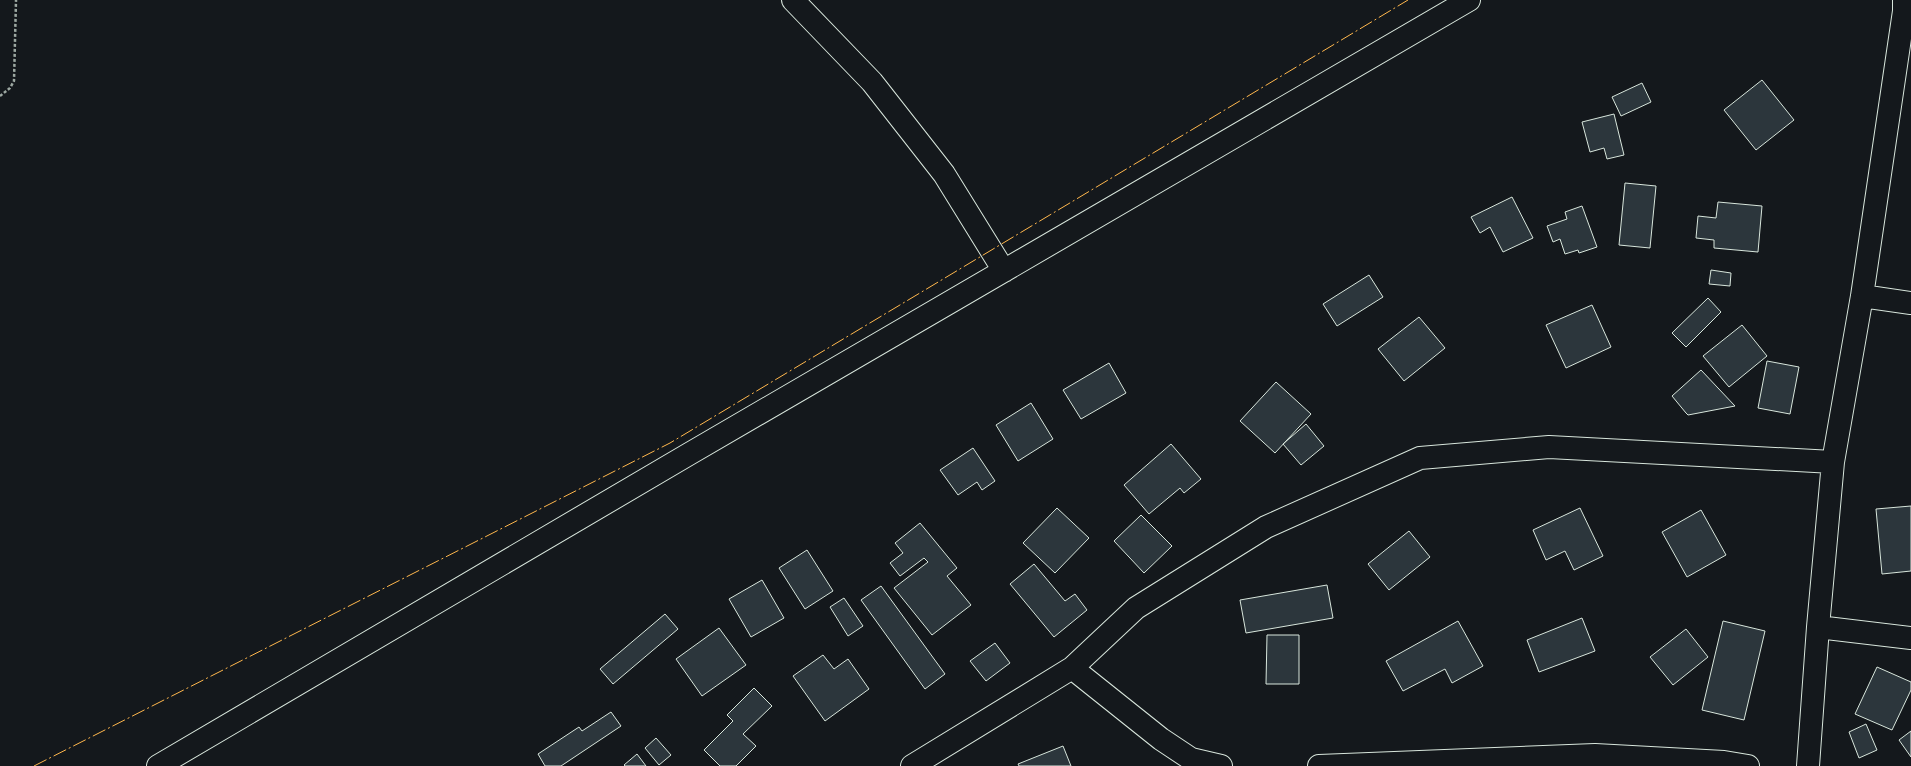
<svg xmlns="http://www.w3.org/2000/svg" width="1911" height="766" viewBox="0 0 1911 766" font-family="Commissioner,sans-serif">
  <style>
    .building { fill: #2c363c; stroke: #d8e6dc }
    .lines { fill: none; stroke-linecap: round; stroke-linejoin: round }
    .minor-casing { stroke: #d8e6dc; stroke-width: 24 }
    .path { stroke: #9da8a2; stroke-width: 2.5; stroke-dasharray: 3 2; stroke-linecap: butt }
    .minor { stroke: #14181c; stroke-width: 22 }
    .power { stroke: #ffb74d; stroke-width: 1; stroke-dasharray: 14 3 2 3; stroke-linecap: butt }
  </style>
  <rect width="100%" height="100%" fill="#14181c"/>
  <path class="building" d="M 1762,80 L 1794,120 L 1756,150 L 1724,110 Z
    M 1642,83 L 1651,102 L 1621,116 L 1612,97 Z
    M 1614,114 L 1624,155 L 1607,159 L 1604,148 L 1590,152 L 1582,122 Z
    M 1625,183 L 1656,186 L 1650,248 L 1619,245 Z
    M 1512,197 L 1533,238 L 1503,252 L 1490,227 L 1480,233 L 1471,217 Z
    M 1718,202 L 1762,206 L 1758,252 L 1714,248 L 1714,240 L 1696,238 L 1698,216 L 1716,218 Z
    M 1582,206 L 1597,247 L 1579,253 L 1578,250 L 1565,254 L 1560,239 L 1553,242 L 1547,226 L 1567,219 L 1565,212 Z
    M 1711,270 L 1731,273 L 1730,286 L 1709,284 Z
    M 1369,275 L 1383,297 L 1337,326 L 1323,304 Z
    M 1708,298 L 1721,312 L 1686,347 L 1672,333 Z
    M 1592,305 L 1611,347 L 1566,368 L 1546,325 Z
    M 1419,317 L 1445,348 L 1404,381 L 1378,349 Z
    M 1742,325 L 1767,356 L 1729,387 L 1703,356 Z
    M 1767,361 L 1799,367 L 1790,414 L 1758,408 Z
    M 1109,363 L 1126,393 L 1081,419 L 1063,390 Z
    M 1701,370 L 1735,406 L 1688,415 L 1686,413 L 1672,396 Z
    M 1276,382 L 1311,414 L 1275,453 L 1240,421 Z
    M 1031,403 L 1053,439 L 1018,461 L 996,425 Z
    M 1306,424 L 1324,446 L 1301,465 L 1283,444 Z
    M 1171,444 L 1201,479 L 1184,493 L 1180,488 L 1149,514 L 1124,485 Z
    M 973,448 L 995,481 L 982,490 L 977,482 L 958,495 L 940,470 Z
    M 1911,506 L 1911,571 L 1882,574 L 1876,509 Z
    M 1057,508 L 1089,538 L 1055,573 L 1023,543 Z
    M 1580,508 L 1603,556 L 1574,570 L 1565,551 L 1546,560 L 1533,530 Z
    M 1701,510 L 1726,555 L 1687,577 L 1662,532 Z
    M 1141,515 L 1172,546 L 1144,573 L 1114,541 Z
    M 920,523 L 957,568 L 947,576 L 971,605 L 932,635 L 894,588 L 928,562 L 924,558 L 900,576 L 890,563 L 903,553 L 895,543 Z
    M 1409,531 L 1430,557 L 1389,590 L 1368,564 Z
    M 807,550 L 833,591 L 805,609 L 779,568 Z
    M 1034,564 L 1065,601 L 1075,594 L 1087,610 L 1054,637 L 1010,584 Z
    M 762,580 L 784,618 L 751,637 L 729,599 Z
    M 1327,585 L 1333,618 L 1246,633 L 1240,600 Z
    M 881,586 L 945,674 L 925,689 L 861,600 Z
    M 844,598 L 863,626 L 848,636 L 830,607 Z
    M 665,614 L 678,629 L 613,684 L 600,669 Z
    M 1582,618 L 1595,651 L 1539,672 L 1527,640 Z
    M 1458,621 L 1483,666 L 1452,683 L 1445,669 L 1403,691 L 1386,661 Z
    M 1723,621 L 1765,631 L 1744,720 L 1702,710 Z
    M 719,628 L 746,665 L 702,696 L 676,659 Z
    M 1686,629 L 1708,657 L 1673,685 L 1650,657 Z
    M 1267,635 L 1299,635 L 1299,684 L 1266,684 Z
    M 995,643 L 1010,663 L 986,681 L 970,661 Z
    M 823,655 L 834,669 L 848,659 L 869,689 L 825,721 L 793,676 Z
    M 1877,667 L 1911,682 L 1911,690 L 1892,730 L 1855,714 Z
    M 754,688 L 772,706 L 743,734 L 756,746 L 736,766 L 720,766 L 704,750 L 733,721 L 727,715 Z
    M 611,712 L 621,726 L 561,766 L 545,766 L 538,754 L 579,727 L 582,731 Z
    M 1866,724 L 1877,750 L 1859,758 L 1849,732 Z
    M 1911,731 L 1911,757 L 1899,740 Z
    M 656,738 L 671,755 L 659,765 L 645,748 Z
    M 1063,746 L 1071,766 L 1019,766 L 1018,764 Z
    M 637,754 L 646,766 L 625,766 L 624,765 Z"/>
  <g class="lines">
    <defs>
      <path id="minor" d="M 793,0 L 872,82 L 944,174 L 1004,271
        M 1862,296 L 1911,303
        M 1818,627 L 1911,638
        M 1072,668 L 1161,739 L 1191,759 L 1221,766
        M 158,766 L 689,454 L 1469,0
        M 912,766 L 1072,668 L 1136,608 L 1266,527 L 1420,458 L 1549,447 L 1833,462
        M 1319,766 L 1595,755 L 1724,762 L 1748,766
        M 1808,766 L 1818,627 L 1833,462 L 1862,296 L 1904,11 L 1904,0"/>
    </defs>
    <use href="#minor" class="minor-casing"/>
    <path class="path" d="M 0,96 L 10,88 L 14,81 L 16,0"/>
    <use href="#minor" class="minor"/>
    <path class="power" d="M 34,766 L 670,443 L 1408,0"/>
  </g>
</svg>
